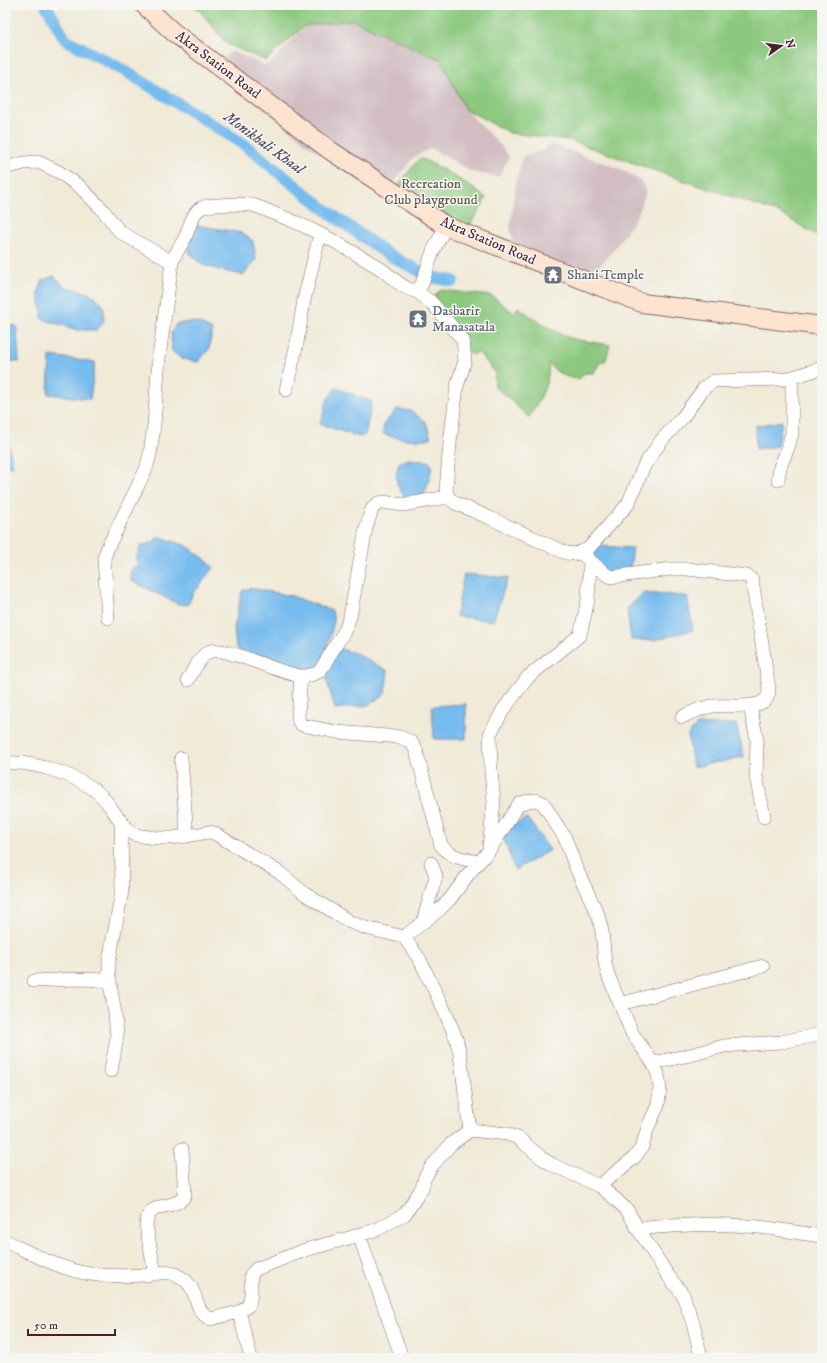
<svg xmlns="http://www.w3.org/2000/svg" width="827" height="1363" viewBox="0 0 827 1363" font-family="'IM FELL DW Pica',serif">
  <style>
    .industrial { fill: #d2bec2 }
    .green { fill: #8cc97f; stroke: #6b7455 }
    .water { fill: #77bcee; stroke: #606e8c }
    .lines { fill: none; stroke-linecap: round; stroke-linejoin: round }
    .canal { stroke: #77bcee; stroke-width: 12 }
    .minor-casing { stroke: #846667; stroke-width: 14 }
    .secondary-casing { stroke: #846667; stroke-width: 20 }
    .minor { stroke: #fff; stroke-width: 13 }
    .secondary { stroke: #fde4d1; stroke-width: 18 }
    .labels { text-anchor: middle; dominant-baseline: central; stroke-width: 3; stroke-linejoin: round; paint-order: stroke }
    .street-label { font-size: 14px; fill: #4a1f2b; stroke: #f6f6f2 }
    .park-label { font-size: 14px; fill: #5e5244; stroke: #f6f6f2 }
    .worship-label { font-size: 14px; fill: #5b616d; stroke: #f6f6f2; text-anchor: start }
    .water-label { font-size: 15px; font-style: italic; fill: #584e66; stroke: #f6f6f2 }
  </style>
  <rect width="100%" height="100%" fill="#f6f6f2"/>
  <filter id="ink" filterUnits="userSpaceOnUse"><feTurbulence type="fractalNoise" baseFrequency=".025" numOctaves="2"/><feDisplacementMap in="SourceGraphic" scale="8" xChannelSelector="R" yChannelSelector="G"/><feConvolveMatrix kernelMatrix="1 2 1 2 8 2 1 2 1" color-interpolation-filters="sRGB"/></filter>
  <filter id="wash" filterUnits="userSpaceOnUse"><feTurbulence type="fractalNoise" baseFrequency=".012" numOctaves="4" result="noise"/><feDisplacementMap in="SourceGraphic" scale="16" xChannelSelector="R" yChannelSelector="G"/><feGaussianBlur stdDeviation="0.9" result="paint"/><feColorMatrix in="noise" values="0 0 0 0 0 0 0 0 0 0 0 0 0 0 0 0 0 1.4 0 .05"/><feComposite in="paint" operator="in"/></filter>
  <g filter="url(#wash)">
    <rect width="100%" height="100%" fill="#f0ead7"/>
    <path class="industrial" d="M 353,20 L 441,60 L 465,109 L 501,146 L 509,157 L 499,177 L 472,172 L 431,148 L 413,158 L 388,191 L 364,185 L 308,145 L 214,66 L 232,51 L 264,65 L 270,64 L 305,26 Z
      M 551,144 L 621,169 L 641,181 L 646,192 L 638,214 L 619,243 L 588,279 L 517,252 L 513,242 L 510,227 L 516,181 L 523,156 L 542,151 Z"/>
    <path class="green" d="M 195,5 L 822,5 L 822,238 L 777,212 L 670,176 L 569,140 L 510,133 L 465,109 L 441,60 L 353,20 L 304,26 L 266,61 L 227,44 Z
      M 420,158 C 444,169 465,182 486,198 L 479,211 L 468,227 L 391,198 L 402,180 Z
      M 441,290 L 492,296 L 514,313 L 518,307 C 532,318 561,337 578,340 C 589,342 599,343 610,345 L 606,360 L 599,364 L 594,373 L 584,373 L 579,379 C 566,379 556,372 548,363 C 551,381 539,402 529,417 C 517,408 508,395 495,388 L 495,372 L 478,352 L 472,355 L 467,352 L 437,304 L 435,295 Z"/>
    <path class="water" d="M 196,225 L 242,233 L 253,241 L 256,260 L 243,275 L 223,271 L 203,265 L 190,255 L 188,242 Z
      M 54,276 L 65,287 L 80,290 L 96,297 L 104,307 L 104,321 L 97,330 L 78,330 L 42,319 L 42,311 L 38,294 L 43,280 Z
      M 191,322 L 201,324 L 212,330 L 209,349 L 198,362 L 182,359 L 172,351 L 171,334 L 176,324 Z
      M 5,325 L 17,326 L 19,362 L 5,360 Z
      M 50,356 L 95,362 L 90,399 L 48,394 Z
      M 336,388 L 372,402 L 365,435 L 359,437 L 320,424 L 328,399 Z
      M 397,409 L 411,411 L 426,422 L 431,438 C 415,442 398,438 383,434 L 384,424 Z
      M 782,421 L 778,446 L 756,449 L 755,426 Z
      M 5,429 L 13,466 L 5,467 Z
      M 409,459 L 428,461 L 432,466 L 428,484 L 424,494 L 415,499 L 408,500 C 396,487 394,480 399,463 Z
      M 158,536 L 187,546 L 205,559 L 214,568 L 205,578 L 199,587 L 193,593 L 188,605 L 178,604 L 130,580 L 131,569 L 137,565 L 137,556 L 141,546 L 154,542 Z
      M 594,546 L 633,548 L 628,582 L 588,568 Z
      M 464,574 L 508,578 L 493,621 L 456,616 Z
      M 250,588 L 292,596 L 332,611 L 334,622 L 327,648 L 316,671 L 298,673 L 244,656 L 236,647 L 234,628 L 242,591 Z
      M 643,593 L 687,596 L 693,630 L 655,640 L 631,640 L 627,609 Z
      M 340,649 L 355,653 L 388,671 L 385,694 L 368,705 L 335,709 L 326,677 L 333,655 Z
      M 466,704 L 466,739 L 434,739 L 432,706 Z
      M 736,724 L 744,757 L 693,767 L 688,735 L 697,725 Z
      M 527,818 L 550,850 L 515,870 L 501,831 Z"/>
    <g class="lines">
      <path class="canal" d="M 46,5 L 65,39 L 125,71 L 242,143 L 331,214 L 389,255 L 431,277 L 453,281"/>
    </g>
  </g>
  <g filter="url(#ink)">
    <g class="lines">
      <defs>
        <path id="minor" d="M 5,168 L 24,163 L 38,162 L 59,172 L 79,186 L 101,208 L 120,232 L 172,262
          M 416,291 L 432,303 L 463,340 L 465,361 L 457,386 L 450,443 L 446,490 L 448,497 L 455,503 L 490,518 L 566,553 L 575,554 L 588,549 L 628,504 L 644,466 L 661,441 L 682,418 L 705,387 L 714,381 L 785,379 L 793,377 L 822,368
          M 286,390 L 297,343 L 304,300 L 320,234
          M 778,480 L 780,467 L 788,448 L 792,433 L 792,378
          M 581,553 L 607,575 L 612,577 L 671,569 L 687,569 L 747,576 L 752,580 L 769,689 C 769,692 768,696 767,698 C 758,711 725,704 712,706 C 701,708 692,712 682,717
          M 108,618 L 104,558 L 108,547 L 146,469 L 150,454 L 154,425 L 159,357 L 172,262 C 176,253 180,246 185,238 C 189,229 191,217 198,210 C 203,206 212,205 218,205 C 230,204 241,204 252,205 C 260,207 268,211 275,214 C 311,227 345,247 378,267 C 390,274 401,289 416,291 L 422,284 L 433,251 L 446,226
          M 301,676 L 298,717 L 299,722 L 302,725 L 336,732 L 400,737 L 411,742 L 416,750 L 441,845 C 450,858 465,859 479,862
          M 188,680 C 193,671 199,658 208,652 C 221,643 283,676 303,676 C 309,676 315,674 320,671 L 345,630 L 350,617 L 366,528 L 372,509 L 378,503 L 383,502 L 403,505 L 448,497
          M 750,706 L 757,740 L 756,776 L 764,817
          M 181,758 L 187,836
          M 5,763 C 35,761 87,777 106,801 C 114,811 124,830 136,835 C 140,836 144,836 148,837 C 169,840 189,836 209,832 L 214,833 L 280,873 L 305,894 L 350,922 L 366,928 L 404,937 L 420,960 L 446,1014 L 456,1038 L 460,1054 L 470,1130
          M 489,848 L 494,801 L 491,772 L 490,734 L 503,710 L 528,677 L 580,635 L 588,600 L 590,560
          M 423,922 L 436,876 L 431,863
          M 404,937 L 440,909 L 450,899 L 470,872 L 488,852 L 519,804 L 528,801 L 536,800 L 543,803 L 565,838 L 576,868 L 598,915 L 602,931 L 605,963 L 608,975 L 632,1033 L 653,1063 L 658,1074 L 660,1087 L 658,1105 L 648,1127 L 642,1147 L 634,1158 L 599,1186
          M 34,981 L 76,979 L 110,980
          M 620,1004 L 763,966
          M 653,1063 L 690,1055 L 724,1046 L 781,1042 L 822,1034
          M 111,1071 L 117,1037 L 115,1014 L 109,976 L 109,961 L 122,891 L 121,820
          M 359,1235 L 402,1358
          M 5,1241 C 31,1253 61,1270 90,1274 C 107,1276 127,1276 145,1275 C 156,1274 167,1270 177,1275 C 202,1287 190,1308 210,1319 L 239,1312 L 249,1305 L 251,1295 L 251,1275 L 256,1269 L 305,1250 L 349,1238 L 378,1229 L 405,1214 L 411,1205 L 422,1188 L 425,1177 L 432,1166 L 451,1144 L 470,1130 L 507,1134 L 518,1138 L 543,1159 L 553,1165 L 599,1186 L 613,1197 L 627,1210 L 638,1229
          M 155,1274 L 146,1225 C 148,1198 176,1212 185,1195 L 182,1149
          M 239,1312 L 251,1358
          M 701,1358 L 694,1326 L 683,1295 L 667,1274 L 638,1229 C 681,1224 724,1222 767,1228 C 785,1230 804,1234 822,1236"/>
        <path id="secondary" d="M 144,5 L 173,32 L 331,151 L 446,226 L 642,303 L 822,326"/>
      </defs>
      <use href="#minor" class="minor-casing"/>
      <use href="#secondary" class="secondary-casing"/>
      <use href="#minor" class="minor"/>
      <use href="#secondary" class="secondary"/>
    </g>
  </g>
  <defs>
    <symbol id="temple-square" viewBox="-11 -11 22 22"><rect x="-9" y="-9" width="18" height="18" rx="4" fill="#6b7280" stroke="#f6f6f2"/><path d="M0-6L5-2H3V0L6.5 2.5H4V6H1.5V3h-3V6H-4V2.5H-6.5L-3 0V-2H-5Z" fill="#fff"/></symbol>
  </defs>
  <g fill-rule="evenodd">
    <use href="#temple-square" x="542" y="264" width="22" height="22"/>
    <use href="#temple-square" x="407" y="308" width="22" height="22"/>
  </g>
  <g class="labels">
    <g class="street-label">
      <text transform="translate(218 65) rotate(37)">Akra Station Road</text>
      <text transform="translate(488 241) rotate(23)">Akra Station Road</text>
    </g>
    <g class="park-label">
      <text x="431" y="184">Recreation<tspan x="431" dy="16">Club playground</tspan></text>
    </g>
    <g class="worship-label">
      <text x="567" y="275">Shani Temple</text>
      <text x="432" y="311">Dasbarir<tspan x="432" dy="16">Manasatala</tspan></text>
    </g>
    <g class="water-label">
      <text transform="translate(264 143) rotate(36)">Monikhali Khaal</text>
    </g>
  </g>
  <rect width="827" height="1363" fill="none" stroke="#f6f6f2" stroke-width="20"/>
  <g transform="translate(781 46) rotate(76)" stroke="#f6f6f2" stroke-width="3" paint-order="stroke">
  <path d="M0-3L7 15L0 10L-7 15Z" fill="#4a1f2b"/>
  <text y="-6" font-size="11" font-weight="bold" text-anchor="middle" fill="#4a1f2b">N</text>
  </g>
  <path d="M28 1329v6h87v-6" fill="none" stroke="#4a1f2b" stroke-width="2"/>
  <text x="34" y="1329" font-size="12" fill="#4a1f2b" stroke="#f6f6f2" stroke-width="3" paint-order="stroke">50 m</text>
</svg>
